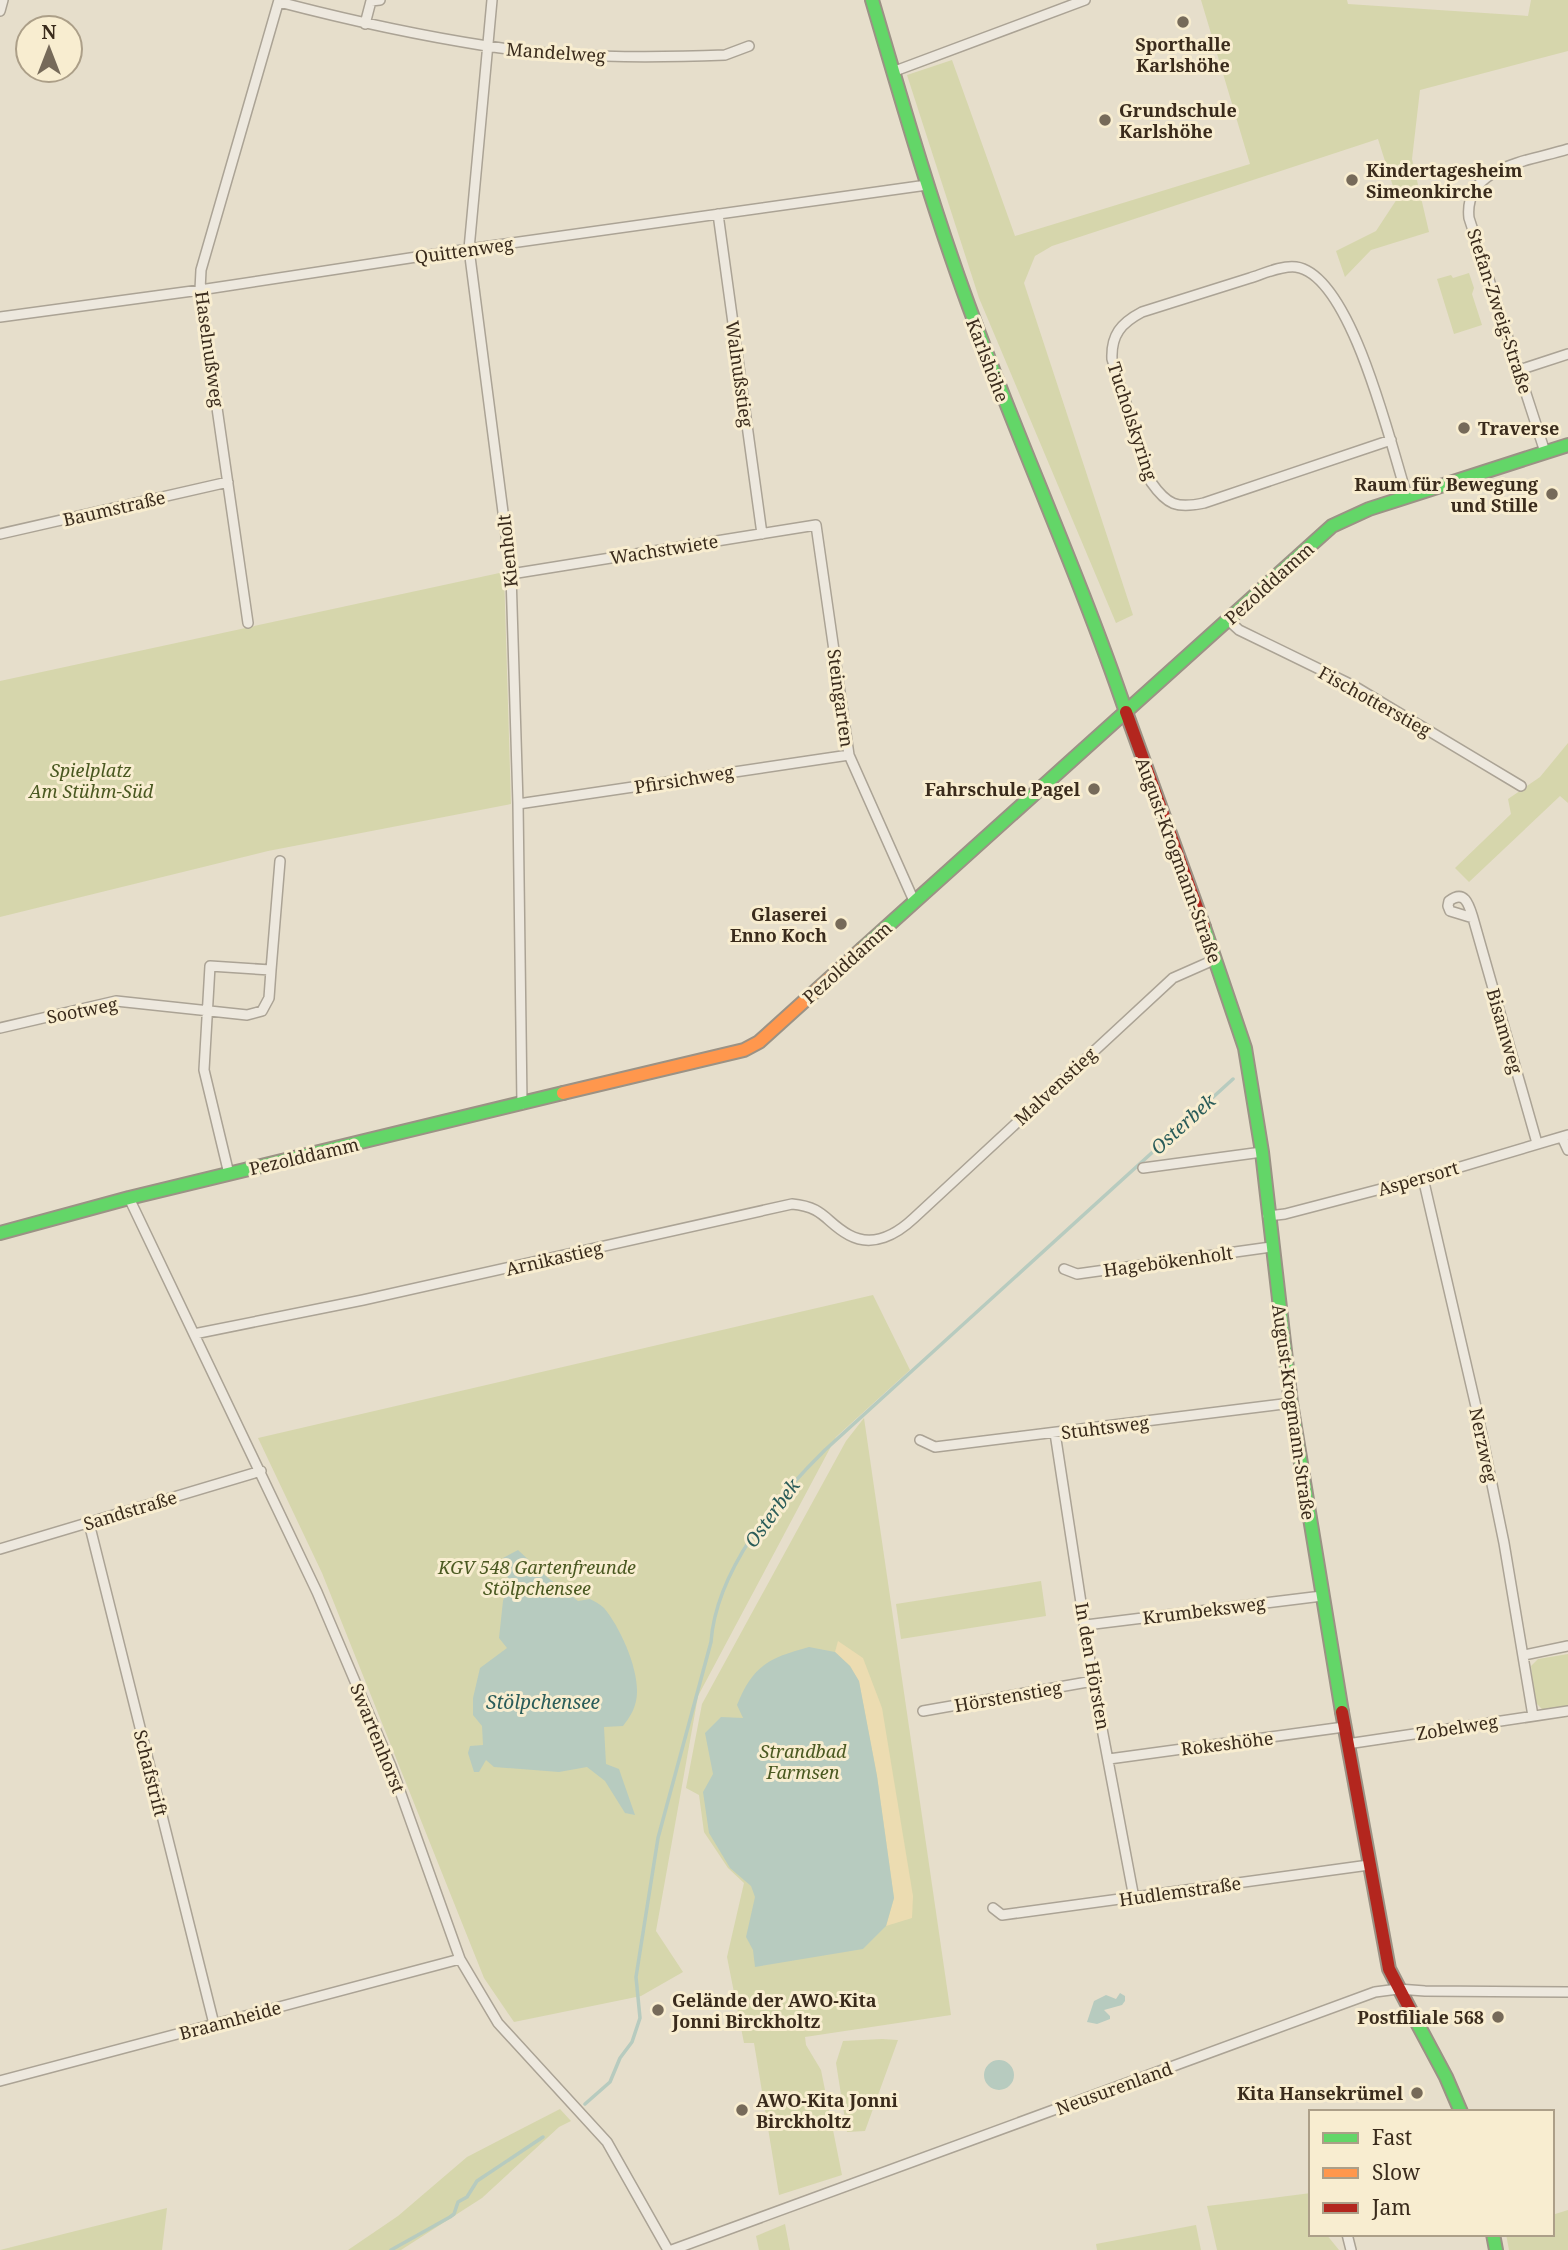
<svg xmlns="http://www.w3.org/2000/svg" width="1568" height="2250" viewBox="0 0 1568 2250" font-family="'Noto Serif',serif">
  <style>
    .green { fill: #d6d6ac }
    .sand { fill: #ecdcb1 }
    .water { fill: #b7cbbf }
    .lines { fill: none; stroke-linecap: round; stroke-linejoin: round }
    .stream { stroke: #b7cbbf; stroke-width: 3.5 }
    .street-casing { stroke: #aba395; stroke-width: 12 }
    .fast-casing { stroke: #9b9285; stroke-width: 16 }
    .slow-casing { stroke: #9b9285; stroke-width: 16 }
    .jam-casing { stroke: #9b9285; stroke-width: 16 }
    .street { stroke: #ede8de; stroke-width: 9 }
    .fast { stroke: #63d668; stroke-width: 12 }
    .slow { stroke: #ff974d; stroke-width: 12 }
    .jam { stroke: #b3261e; stroke-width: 12 }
    .poi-dot { fill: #766a59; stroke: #f8edd0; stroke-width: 2.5 }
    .labels { text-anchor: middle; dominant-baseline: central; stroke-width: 6; stroke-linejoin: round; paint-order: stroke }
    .poi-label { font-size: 18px; font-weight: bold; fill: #3a2b1c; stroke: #f8edd0; text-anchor: start }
    .street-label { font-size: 18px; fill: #3a2b1c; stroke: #f8edd0 }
    .park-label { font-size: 18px; font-style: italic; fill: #4a5921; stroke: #f8edd0 }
    .water-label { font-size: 19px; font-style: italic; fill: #2a5c59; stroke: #f8edd0 }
  </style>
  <rect width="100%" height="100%" fill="#e6decb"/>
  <path class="green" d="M 1201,0 L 1347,0 L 1348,4 L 1528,16 L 1531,0 L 1568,0 L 1568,51 L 1420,90 L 1412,159 L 1429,232 L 1371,250 L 1345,277 L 1336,251 L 1376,231 L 1397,199 L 1378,139 L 1052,246 L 1035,256 L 1024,283 L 1133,615 L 1116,623 L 979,298 L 907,75 L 952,60 L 1015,236 L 1250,164 Z
    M 1469,273 L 1474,288 L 1472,294 L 1482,325 L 1454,334 L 1437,279 L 1451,275 L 1453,278 Z
    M 504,572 L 511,804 L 268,851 L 0,917 L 0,681 Z
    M 1568,743 L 1568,803 L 1560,796 L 1469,882 L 1455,868 L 1511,814 L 1508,799 L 1540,777 Z
    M 873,1295 L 910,1370 L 836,1437 L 698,1696 L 656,1931 L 683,1972 L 641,1996 L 514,2022 L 484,1978 L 322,1573 L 258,1438 Z
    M 864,1418 L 951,2015 L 805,2037 L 806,2045 L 821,2070 L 842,2175 L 779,2195 L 754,2043 L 744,2043 L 727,1957 L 744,1883 L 728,1868 L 704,1832 L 699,1795 L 686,1788 L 702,1704 L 846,1441 Z
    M 1041,1581 L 1046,1616 L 901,1639 L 896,1604 Z
    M 1568,1654 L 1568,1707 L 1543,1710 L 1535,1702 L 1531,1666 L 1538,1659 Z
    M 882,2039 L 898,2040 L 865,2131 L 847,2132 L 836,2063 L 843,2041 Z
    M 560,2109 L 571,2121 L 559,2127 L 482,2198 L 401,2250 L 348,2250 L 398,2216 L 467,2157 Z
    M 1311,2193 L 1311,2234 L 1326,2234 L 1339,2250 L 1217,2250 L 1207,2206 Z
    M 167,2208 L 162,2250 L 0,2250 Z
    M 1568,2210 L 1568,2250 L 1509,2250 L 1506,2234 L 1552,2234 L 1552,2215 Z
    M 785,2224 L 790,2250 L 759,2250 L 756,2236 Z
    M 1196,2225 L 1201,2250 L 1097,2250 L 1096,2244 Z"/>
  <path class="sand" d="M 838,1641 L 863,1658 L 882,1708 L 913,1896 L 912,1918 L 886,1926 L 894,1898 L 877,1776 L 859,1682 L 850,1666 L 835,1652 Z"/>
  <path class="water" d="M 518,1550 L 547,1577 L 578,1601 L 590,1599 C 594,1601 600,1604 604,1608 C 621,1628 642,1675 636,1701 C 634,1711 629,1718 623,1726 L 604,1727 L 606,1764 L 619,1769 L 635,1815 L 625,1813 L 605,1781 L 587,1767 L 559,1772 L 494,1767 L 486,1760 L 479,1772 L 474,1772 L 468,1753 L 470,1746 L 483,1745 L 482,1726 L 473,1715 L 473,1698 L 480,1668 L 507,1648 L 499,1638 L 503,1601 L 509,1583 L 503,1558 Z
    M 809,1647 L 835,1652 L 850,1666 L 859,1681 L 877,1776 L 894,1898 L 886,1926 L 863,1949 L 755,1967 L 753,1950 L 746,1937 L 755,1897 L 751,1886 L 730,1868 L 709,1833 L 703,1792 L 713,1774 L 705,1733 L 721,1717 L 743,1718 L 737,1705 C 753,1665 769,1658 809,1647 Z
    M 1120,1993 L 1125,1996 L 1125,2001 L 1122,2005 L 1104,2010 L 1110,2016 L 1110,2019 L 1097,2024 L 1087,2022 L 1094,2001 L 1106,1995 L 1116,1999 Z
    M984 2075a15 15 0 1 1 30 0a15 15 0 1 1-30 0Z"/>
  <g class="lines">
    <path class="stream" d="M 585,2104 L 610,2082 L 620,2058 L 632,2042 L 640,2018 L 636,1977 L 658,1838 L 711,1642 C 716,1571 776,1498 825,1450 L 1233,1079
      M 391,2250 L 450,2217 L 454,2214 L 458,2202 L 467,2197 L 477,2181 L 543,2137"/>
    <defs>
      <path id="street" d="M 492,0 L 469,249 L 511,574 L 518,804 L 522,1104
        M 279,2 C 348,20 416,35 487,46 C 565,58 646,58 725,55 L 749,46
        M 0,11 L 3,0
        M 365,24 L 371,1 L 380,0
        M 895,71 L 1085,0
        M 718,214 L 762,534
        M 0,317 L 200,290 L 469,249 L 927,185
        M 1519,370 L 1568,354
        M 1391,440 L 1204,503 C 1177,509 1167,505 1151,482 L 1112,359 C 1111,335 1121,323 1142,312 C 1178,301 1214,289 1250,278 C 1263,274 1282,265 1296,267 C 1352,275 1391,447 1407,496
        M 1545,452 L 1469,218 C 1463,166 1531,161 1568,149
        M 0,534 L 228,482
        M 511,574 L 816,525 L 849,755 L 914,901
        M 1228,620 L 1239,630 L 1354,686 L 1521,786
        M 248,623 L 200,290 L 201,270 L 279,0
        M 518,804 L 849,755
        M 1473,918 L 1450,911 L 1448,906 L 1449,901 C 1465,889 1469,905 1473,918 L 1537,1143
        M 271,970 L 280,861
        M 0,1028 L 116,1001 L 247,1015 L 262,1011 L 269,998 L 271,970 L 210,966 L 204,1070 L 229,1174
        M 1562,1137 L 1568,1150
        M 1143,1168 L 1262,1152
        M 1423,1178 L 1477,1411 L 1504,1543 L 1533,1716
        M 129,1198 L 317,1592 L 391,1766 L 460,1959 L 498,2023 L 607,2142 L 668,2250
        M 1268,1216 L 1285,1214 L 1423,1178 L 1568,1135
        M 1064,1269 L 1077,1274 L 1271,1247
        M 194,1334 L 363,1300 L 792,1204 C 825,1207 825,1222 849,1235 C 873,1248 897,1234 914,1218 L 1173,978 L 1216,959
        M 1055,1433 L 1093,1681 L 1134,1898
        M 920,1440 L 935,1447 L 1291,1403
        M 89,1523 L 214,2024
        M 0,1549 L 261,1471
        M 1086,1625 L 1322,1596
        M 1524,1655 L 1568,1646
        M 923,1711 L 1093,1681
        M 1347,1744 L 1568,1711
        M 1109,1759 L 1344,1727
        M 993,1908 L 1002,1915 L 1369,1865
        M 0,2081 L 460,1959
        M 1347,2234 L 1351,2250
        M 672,2250 L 1375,1992 L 1398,1989 L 1425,1991 L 1568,1992"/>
      <path id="fast" d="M 872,0 C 901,98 929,196 964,293 C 1015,434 1078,571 1126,712
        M 1204,927 L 1245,1048 L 1262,1152 L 1291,1403 L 1342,1712
        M 862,949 L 1332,526 L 1369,509 L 1568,445
        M 0,1233 L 129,1198 L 563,1093
        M 1415,2019 L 1446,2077 L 1461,2112
        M 1493,2234 L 1496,2250"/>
      <path id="slow" d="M 563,1093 L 744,1050 L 759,1042 L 862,949"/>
      <path id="jam" d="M 1126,712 L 1204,927
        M 1342,1712 L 1389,1969 L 1415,2019"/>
    </defs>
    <use href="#street" class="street-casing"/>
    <use href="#fast" class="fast-casing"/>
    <use href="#slow" class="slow-casing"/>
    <use href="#jam" class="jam-casing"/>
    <use href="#street" class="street"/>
    <use href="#fast" class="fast"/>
    <use href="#slow" class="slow"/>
    <use href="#jam" class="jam"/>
  </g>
  <g class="poi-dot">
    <circle cx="1183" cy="22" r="7"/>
    <circle cx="1105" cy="120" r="7"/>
    <circle cx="1352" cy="180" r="7"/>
    <circle cx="1464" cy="428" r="7"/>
    <circle cx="1552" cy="494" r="7"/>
    <circle cx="1094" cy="789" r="7"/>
    <circle cx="841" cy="924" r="7"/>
    <circle cx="658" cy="2010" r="7"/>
    <circle cx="1498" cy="2017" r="7"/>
    <circle cx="1417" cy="2093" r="7"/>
    <circle cx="742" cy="2110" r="7"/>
  </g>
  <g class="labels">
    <g class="poi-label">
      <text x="1183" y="44" text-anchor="middle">Sporthalle<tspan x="1183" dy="21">Karlshöhe</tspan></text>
      <text x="1119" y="110">Grundschule<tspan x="1119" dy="21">Karlshöhe</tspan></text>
      <text x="1366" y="170">Kindertagesheim<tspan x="1366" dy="21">Simeonkirche</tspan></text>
      <text x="1478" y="428">Traverse</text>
      <text x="1538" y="484" text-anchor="end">Raum für Bewegung<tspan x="1538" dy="21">und Stille</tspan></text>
      <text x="1080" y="789" text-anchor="end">Fahrschule Pagel</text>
      <text x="827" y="914" text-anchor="end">Glaserei<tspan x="827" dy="21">Enno Koch</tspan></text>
      <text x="672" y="2000">Gelände der AWO-Kita<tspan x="672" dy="21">Jonni Birckholtz</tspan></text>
      <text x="1484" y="2017" text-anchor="end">Postfiliale 568</text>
      <text x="1403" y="2093" text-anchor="end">Kita Hansekrümel</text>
      <text x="756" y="2100">AWO-Kita Jonni<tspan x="756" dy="21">Birckholtz</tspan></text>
    </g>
    <g class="street-label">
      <text transform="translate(556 52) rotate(4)">Mandelweg</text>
      <text transform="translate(464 250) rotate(-8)">Quittenweg</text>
      <text transform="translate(1500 311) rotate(72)">Stefan-Zweig-Straße</text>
      <text transform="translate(210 349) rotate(82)">Haselnußweg</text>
      <text transform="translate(988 360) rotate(69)">Karlshöhe</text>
      <text transform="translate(740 374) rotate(82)">Walnußstieg</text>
      <text transform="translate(1133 421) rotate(72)">Tucholskyring</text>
      <text transform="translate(114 508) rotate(-13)">Baumstraße</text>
      <text transform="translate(664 549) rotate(-9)">Wachstwiete</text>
      <text transform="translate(507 551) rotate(-96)">Kienholt</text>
      <text transform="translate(1269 583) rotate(-42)">Pezolddamm</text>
      <text transform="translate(841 698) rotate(82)">Steingarten</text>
      <text transform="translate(1375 701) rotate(29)">Fischotterstieg</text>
      <text transform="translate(684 779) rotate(-9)">Pfirsichweg</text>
      <text transform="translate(1179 860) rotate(70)">August-Krogmann-Straße</text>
      <text transform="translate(847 962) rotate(-42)">Pezolddamm</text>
      <text transform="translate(82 1010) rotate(-11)">Sootweg</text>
      <text transform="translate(1505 1031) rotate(74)">Bisamweg</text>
      <text transform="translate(1055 1086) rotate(-43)">Malvenstieg</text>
      <text transform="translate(304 1156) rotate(-13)">Pezolddamm</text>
      <text transform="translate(1418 1178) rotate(-16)">Aspersort</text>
      <text transform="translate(554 1258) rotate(-13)">Arnikastieg</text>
      <text transform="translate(1168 1261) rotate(-8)">Hagebökenholt</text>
      <text transform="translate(1294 1412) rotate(82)">August-Krogmann-Straße</text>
      <text transform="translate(1105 1427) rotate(-7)">Stuhtsweg</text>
      <text transform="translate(1484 1445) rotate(78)">Nerzweg</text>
      <text transform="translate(130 1510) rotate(-17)">Sandstraße</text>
      <text transform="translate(1204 1610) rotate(-7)">Krumbeksweg</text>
      <text transform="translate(1093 1666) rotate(80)">In den Hörsten</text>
      <text transform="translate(1008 1696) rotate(-10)">Hörstenstieg</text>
      <text transform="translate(1457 1727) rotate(-9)">Zobelweg</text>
      <text transform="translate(378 1738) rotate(68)">Swartenhorst</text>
      <text transform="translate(1227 1743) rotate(-7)">Rokeshöhe</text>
      <text transform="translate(151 1773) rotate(76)">Schafstrift</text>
      <text transform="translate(1180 1891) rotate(-8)">Hudlemstraße</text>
      <text transform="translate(230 2020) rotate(-15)">Braamheide</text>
      <text transform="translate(1114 2088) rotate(-20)">Neusurenland</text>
    </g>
    <g class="park-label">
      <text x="91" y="770">Spielplatz<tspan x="91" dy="21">Am Stühm-Süd</tspan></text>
      <text x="537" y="1567">KGV 548 Gartenfreunde<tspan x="537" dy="21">Stölpchensee</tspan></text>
      <text x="803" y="1751">Strandbad<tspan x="803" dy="21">Farmsen</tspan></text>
    </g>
    <g class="water-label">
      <text transform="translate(1183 1124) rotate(-42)">Osterbek</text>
      <text transform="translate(772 1513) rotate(-54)">Osterbek</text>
      <text x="543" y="1702">Stölpchensee</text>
    </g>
  </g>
  <rect x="1309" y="2110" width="245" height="126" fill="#f8edd0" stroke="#ac9f88" stroke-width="2"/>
  <rect x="1323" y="2133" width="35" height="10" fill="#63d668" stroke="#ac9f88" stroke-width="2"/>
  <text x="1372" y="2145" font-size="21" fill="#3a2b1c">Fast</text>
  <rect x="1323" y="2168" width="35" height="10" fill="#ff974d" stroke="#ac9f88" stroke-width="2"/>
  <text x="1372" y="2180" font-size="21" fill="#3a2b1c">Slow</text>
  <rect x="1323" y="2203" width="35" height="10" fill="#b3261e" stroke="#ac9f88" stroke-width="2"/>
  <text x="1372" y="2215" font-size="21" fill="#3a2b1c">Jam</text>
  <g transform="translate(49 49)"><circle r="33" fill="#f8edd0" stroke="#ac9f88" stroke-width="2"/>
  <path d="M0-5L12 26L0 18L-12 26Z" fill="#766a59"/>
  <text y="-10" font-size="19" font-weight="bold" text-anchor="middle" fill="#3a2b1c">N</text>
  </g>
</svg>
